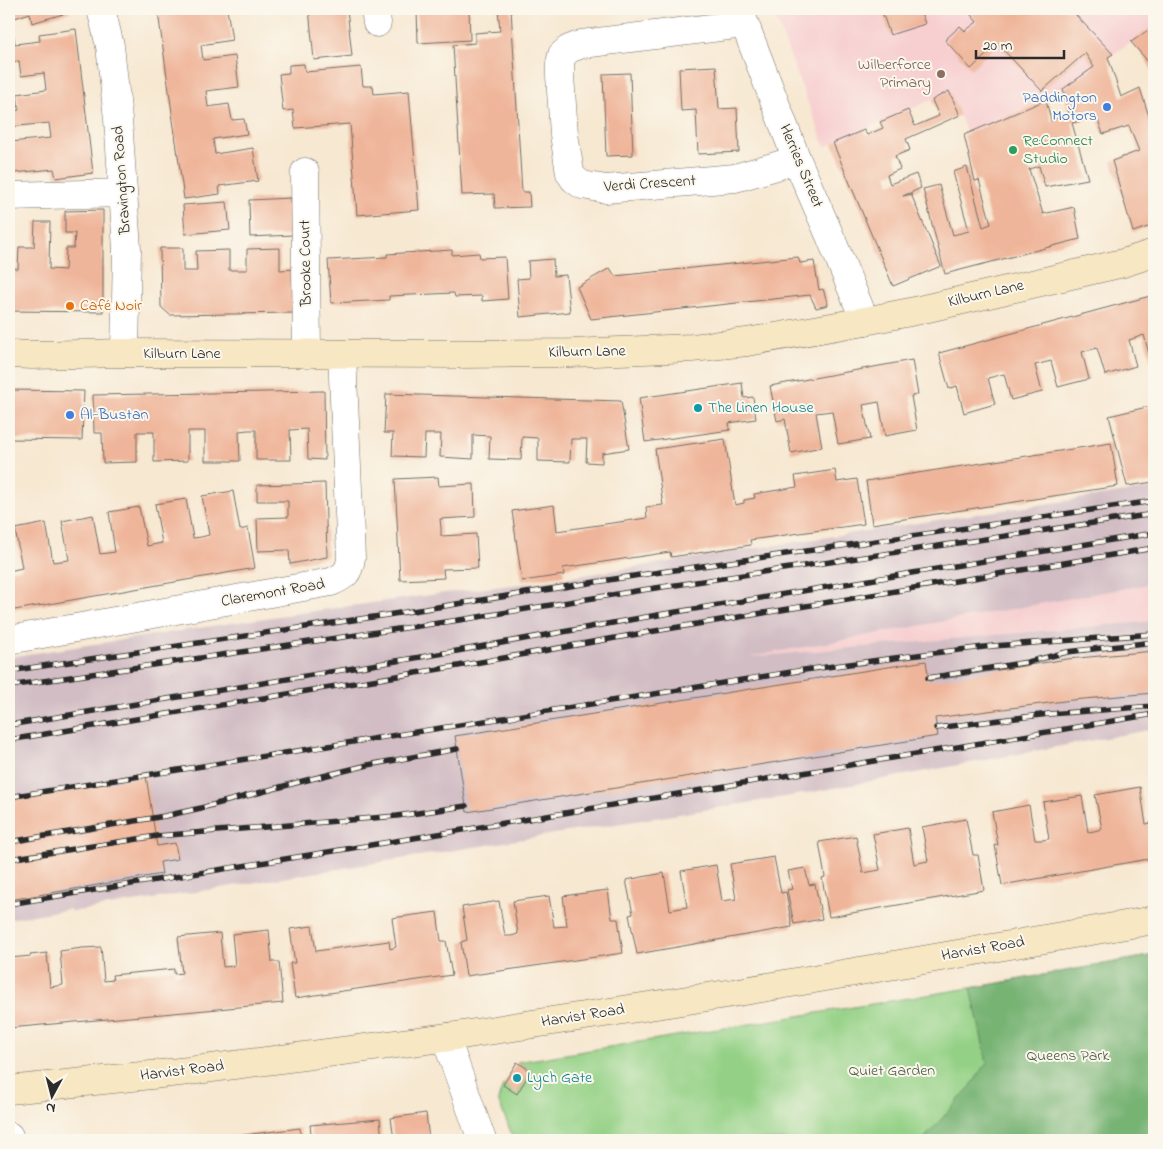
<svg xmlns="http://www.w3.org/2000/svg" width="1163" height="1149" viewBox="0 0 1163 1149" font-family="'Indie Flower',sans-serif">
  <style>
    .built { fill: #f7cfd0 }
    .industrial { fill: #d2bdc5 }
    .green { fill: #94d186; stroke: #607e58 }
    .forest { fill: #77b373; stroke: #516f4f }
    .building { fill: #efb59a }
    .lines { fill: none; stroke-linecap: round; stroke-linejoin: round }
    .street-casing { stroke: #726d65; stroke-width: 29 }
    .secondary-casing { stroke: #726d65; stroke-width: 29 }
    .street { stroke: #fff; stroke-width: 28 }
    .secondary { stroke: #f7e8c3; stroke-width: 28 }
    .rail-casing { stroke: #2b2b2b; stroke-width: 5.5 }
    .rail { stroke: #fbf7ec; stroke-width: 4; stroke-dasharray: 11; stroke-linecap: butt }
    .education-dot { fill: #8d6e63; stroke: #fbf7ec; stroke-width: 2 }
    .shop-dot { fill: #3f7fe0; stroke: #fbf7ec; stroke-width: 2 }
    .leisure-dot { fill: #2e9e5b; stroke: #fbf7ec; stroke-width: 2 }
    .food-dot { fill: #e8710a; stroke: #fbf7ec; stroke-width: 2 }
    .culture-dot { fill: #0f9aa8; stroke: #fbf7ec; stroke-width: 2 }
    .labels { text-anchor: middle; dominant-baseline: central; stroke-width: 4; stroke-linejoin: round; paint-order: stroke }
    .education-label { font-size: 16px; fill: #785e54; stroke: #fbf7ec; text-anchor: end }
    .shop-label { font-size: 16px; fill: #366cbe; stroke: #fbf7ec; text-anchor: end }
    .leisure-label { font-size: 16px; fill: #27864d; stroke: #fbf7ec; text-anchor: start }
    .street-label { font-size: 16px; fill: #2b2b2b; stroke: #fbf7ec }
    .food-label { font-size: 16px; fill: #c56008; stroke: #fbf7ec; text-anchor: start }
    .culture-label { font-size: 16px; fill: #0d838f; stroke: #fbf7ec; text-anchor: start }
    .park-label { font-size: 16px; fill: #4a5d46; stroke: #fbf7ec }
  </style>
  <rect width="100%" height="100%" fill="#fbf7ec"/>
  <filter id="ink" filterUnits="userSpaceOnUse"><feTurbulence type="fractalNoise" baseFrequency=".02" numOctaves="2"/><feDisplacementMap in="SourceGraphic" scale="10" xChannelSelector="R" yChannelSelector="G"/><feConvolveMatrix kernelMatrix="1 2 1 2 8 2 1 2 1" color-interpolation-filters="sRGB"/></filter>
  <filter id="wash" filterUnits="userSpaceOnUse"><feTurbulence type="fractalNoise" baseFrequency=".0096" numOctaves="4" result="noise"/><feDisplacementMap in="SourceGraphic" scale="20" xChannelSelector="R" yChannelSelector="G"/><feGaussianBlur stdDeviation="1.12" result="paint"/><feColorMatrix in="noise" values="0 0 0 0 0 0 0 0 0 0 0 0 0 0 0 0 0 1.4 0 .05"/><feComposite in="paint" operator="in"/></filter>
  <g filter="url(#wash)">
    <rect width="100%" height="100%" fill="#f7e8d2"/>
    <path class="built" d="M 772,9 L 1154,9 L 1154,26 L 1063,89 L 1046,100 L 967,133 L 949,92 L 825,147 Z
      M 1154,583 L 1154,621 L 741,658 Z"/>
    <path class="industrial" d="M 1154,488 L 1154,583 L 749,657 L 1154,621 L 1154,729 L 791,796 L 648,819 L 71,912 L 70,909 L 9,919 L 9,657 L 278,616 L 445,593 L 546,581 L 956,517 Z"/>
    <path class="green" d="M 1154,955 L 1154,1140 L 514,1140 L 498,1100 L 503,1085 L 518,1093 L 531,1071 L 517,1062 L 988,985 Z"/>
    <path class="forest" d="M 1154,955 L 1154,1140 L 923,1140 L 970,1087 L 987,1063 L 971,988 Z"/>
    <g id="blocks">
      <path class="building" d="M 9,9 L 69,9 L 70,12 L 32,23 L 30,13 L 9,20 Z
        M 182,9 L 197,9 L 197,12 L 227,9 L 232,40 L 201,45 L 203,60 L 235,56 L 239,87 L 206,91 L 208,107 L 229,104 L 232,120 L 244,119 L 247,134 L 213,139 L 215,154 L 253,148 L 258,181 L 219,186 L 220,194 L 184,199 L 158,12 Z
        M 309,9 L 347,9 L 352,56 L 314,60 Z
        M 417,9 L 469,9 L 470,40 L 418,43 Z
        M 498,9 L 511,9 L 522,192 L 529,192 L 530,207 L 495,208 L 494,194 L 462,195 L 453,45 L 475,43 L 475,33 L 500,31 Z
        M 881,9 L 920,9 L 925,24 L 890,35 Z
        M 966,9 L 1070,9 L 1113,54 L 1108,57 L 1121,97 L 1140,88 L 1154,132 L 1154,225 L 1133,232 L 1112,161 L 1139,151 L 1129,126 L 1103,134 L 1097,117 L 1072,123 L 1088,179 L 1045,187 L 1039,166 L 1029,169 L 1043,214 L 1074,207 L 1080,239 L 945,274 L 923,189 L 939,185 L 953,235 L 969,231 L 953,172 L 967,167 L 983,227 L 991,224 L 979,180 L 975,181 L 964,135 L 1046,100 L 1051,121 L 1069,113 L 1063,89 L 1094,67 L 1085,53 L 1042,91 L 998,44 L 971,69 L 945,40 L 960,26 L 965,31 L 977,22 Z
        M 1154,26 L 1154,74 L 1145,58 L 1131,42 Z
        M 76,29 L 93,173 L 56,178 L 54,169 L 14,173 L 10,142 L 51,138 L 49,123 L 9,127 L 9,111 L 19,110 L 17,94 L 46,90 L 44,73 L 21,76 L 19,61 L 9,62 L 9,31 L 13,31 L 15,44 L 40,41 L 39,34 Z
        M 304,64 L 305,72 L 361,67 L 363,86 L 373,86 L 374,94 L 409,91 L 419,210 L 357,215 L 350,124 L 295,128 L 293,110 L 283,111 L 279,74 L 289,73 L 289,65 Z
        M 716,66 L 719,109 L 737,108 L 739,152 L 698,154 L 696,110 L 681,111 L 679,68 Z
        M 630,73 L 633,155 L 606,156 L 603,74 Z
        M 949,91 L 960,115 L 906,139 L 910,150 L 895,156 L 900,169 L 887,175 L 890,184 L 916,174 L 921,188 L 903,196 L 911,194 L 941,266 L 893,286 L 833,143 L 864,130 L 867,135 L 883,128 L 880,122 L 908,110 L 915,126 L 939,116 L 932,100 Z
        M 291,198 L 293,235 L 250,237 L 249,200 Z
        M 227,202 L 230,230 L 185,234 L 183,205 Z
        M 103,210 L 103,312 L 9,311 L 9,268 L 18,269 L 19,247 L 34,247 L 35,222 L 50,222 L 49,269 L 65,270 L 66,248 L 74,248 L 75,233 L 65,233 L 65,211 Z
        M 160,248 L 183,248 L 183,271 L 197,271 L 196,251 L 229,250 L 229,270 L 247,270 L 247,249 L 280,248 L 280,270 L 296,269 L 293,313 L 170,315 L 161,307 Z
        M 452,250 L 452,255 L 479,253 L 480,258 L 505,257 L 508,299 L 482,301 L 482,296 L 455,297 L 454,293 L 389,296 L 389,300 L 331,303 L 328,260 L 387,257 L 387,254 Z
        M 798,257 L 800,263 L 814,261 L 819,290 L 823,289 L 828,305 L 816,308 L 810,295 L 591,319 L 577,287 L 610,268 L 615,276 Z
        M 553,259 L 554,276 L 566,275 L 570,312 L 520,317 L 517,279 L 529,278 L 528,261 Z
        M 1154,295 L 1154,361 L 1151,362 L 1144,335 L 1129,340 L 1136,366 L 1105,375 L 1097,348 L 1082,352 L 1089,379 L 1058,387 L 1051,361 L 1035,365 L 1042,392 L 1011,400 L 1004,374 L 988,378 L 995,404 L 964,413 L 957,386 L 949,389 L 939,353 Z
        M 912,360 L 918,395 L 911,396 L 917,430 L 885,436 L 879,402 L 863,405 L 870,439 L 838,444 L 832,411 L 816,413 L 822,447 L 791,453 L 785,419 L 777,421 L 770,386 Z
        M 742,383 L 744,398 L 753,397 L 756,419 L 729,423 L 730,430 L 645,442 L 639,398 Z
        M 9,390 L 84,391 L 82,440 L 9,439 Z
        M 324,391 L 325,460 L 308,459 L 307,429 L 290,430 L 291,460 L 256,460 L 256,430 L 248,430 L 239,431 L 240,461 L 205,461 L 205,431 L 188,431 L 188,461 L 154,462 L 154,432 L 137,432 L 137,462 L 103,463 L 102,433 L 94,433 L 93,395 Z
        M 386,394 L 621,401 L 629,449 L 602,453 L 602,463 L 586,462 L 587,439 L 571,439 L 570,462 L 538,461 L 538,438 L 522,437 L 521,460 L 489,459 L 490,436 L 473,435 L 473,459 L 440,457 L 441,434 L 425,434 L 424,457 L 392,456 L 393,433 L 384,433 Z
        M 1151,406 L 1154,417 L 1154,482 L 1127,486 L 1109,416 Z
        M 725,439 L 735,505 L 744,503 L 744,500 L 755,498 L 754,494 L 797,487 L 795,476 L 835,470 L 837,482 L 857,479 L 864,524 L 750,540 L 751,545 L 671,557 L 670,552 L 563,568 L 564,575 L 522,581 L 512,511 L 554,505 L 557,531 L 647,518 L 646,507 L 663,505 L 655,449 Z
        M 1111,443 L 1118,486 L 872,524 L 866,481 Z
        M 438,477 L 439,486 L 474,484 L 475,517 L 440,519 L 441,528 L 441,536 L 476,534 L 478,568 L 443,569 L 444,578 L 400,580 L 395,479 Z
        M 325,483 L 327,557 L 290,564 L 289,550 L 258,551 L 257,518 L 288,517 L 288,501 L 257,501 L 257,485 Z
        M 233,491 L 240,530 L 248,528 L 255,568 L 9,611 L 9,571 L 22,568 L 15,529 L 46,523 L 53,562 L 69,560 L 62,521 L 93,515 L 100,554 L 115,552 L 109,512 L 139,507 L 147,546 L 162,543 L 155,504 L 186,499 L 193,538 L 201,537 L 209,535 L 202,496 Z
        M 1154,651 L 1154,693 L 1072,700 L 1003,709 L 935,718 L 938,736 L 467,812 L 455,736 L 926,661 L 929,681 L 1067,659 Z
        M 146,776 L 157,846 L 175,843 L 178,859 L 160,862 L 162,874 L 9,900 L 9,799 Z
        M 1140,787 L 1146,824 L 1151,823 L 1154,841 L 1154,858 L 1002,885 L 995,845 L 998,845 L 992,812 L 1029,805 L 1035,840 L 1042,840 L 1049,839 L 1043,802 L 1082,796 L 1088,832 L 1094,831 L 1102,829 L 1095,795 Z
        M 966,819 L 973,855 L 978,855 L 984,890 L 829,917 L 822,878 L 825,877 L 819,842 L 856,836 L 863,873 L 880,870 L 873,834 L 908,828 L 914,864 L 928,861 L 922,827 Z
        M 774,857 L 781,893 L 786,892 L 792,927 L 637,954 L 629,915 L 633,914 L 626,880 L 664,873 L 670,910 L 687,907 L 681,871 L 716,865 L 722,901 L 736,899 L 730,864 Z
        M 805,868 L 809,885 L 815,884 L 822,919 L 794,924 L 787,890 L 792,889 L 788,871 Z
        M 608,890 L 612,919 L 618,919 L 623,953 L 466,976 L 461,942 L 467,940 L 462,907 L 499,901 L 505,936 L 511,936 L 518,934 L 513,901 L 549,896 L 554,927 L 567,926 L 563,896 Z
        M 437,912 L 441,941 L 446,941 L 452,975 L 295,998 L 290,963 L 295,963 L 290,929 L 312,926 L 316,951 L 389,941 L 390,949 L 396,947 L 392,918 Z
        M 269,930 L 272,962 L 279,962 L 283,1003 L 9,1028 L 9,991 L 10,991 L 9,958 L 31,956 L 30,955 L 47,953 L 50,987 L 63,985 L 60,951 L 82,948 L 101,947 L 104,981 L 113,980 L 112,975 L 174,969 L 174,974 L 182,973 L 178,937 L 220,933 L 223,967 L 235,966 L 232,934 Z
        M 517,1062 L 531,1071 L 517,1094 L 503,1085 Z
        M 426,1113 L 429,1140 L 394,1140 L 391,1118 Z
        M 380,1119 L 382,1140 L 312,1140 L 310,1125 Z
        M 300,1128 L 301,1140 L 228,1140 L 228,1137 Z"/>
    </g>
  </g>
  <g filter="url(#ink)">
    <use href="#blocks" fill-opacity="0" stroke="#726d65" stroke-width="1"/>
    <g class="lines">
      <defs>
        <path id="street" d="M 101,9 L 110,46 L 118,119 L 127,249 L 125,353
          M 375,9 L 377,23
          M 739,9 L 797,160 L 830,236 L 865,321
          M 744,24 L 582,44 L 569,49 L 562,55 L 560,64 L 560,76 L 564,134 L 570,173 L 574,179 L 582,185 L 606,189 L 735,178 L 797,160
          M 305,172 L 307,354
          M 9,196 L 123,193
          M 9,640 L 331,582 C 345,576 349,573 351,558 L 342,354
          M 449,1037 L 451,1053 L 482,1140
          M 9,1136 L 10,1140"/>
        <path id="secondary" d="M 9,354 L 32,355 L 125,353 L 459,354 L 571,353 L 692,348 L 747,342 L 865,321 L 915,311 L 1123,263 L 1154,253
          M 9,1090 L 189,1071 L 449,1037 L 733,993 L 1154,920"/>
      </defs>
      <use href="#street" class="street-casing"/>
      <use href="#secondary" class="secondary-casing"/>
      <use href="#street" class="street"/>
      <use href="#secondary" class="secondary"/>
      <defs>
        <path id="rail" d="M 9,671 L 387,615 L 640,575 L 1154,501
          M 928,678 L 1028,662 L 1067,652 L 1154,642
          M 9,686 L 466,619 L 642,590 L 1154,514
          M 9,725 L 457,651 L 646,617 L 1154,533
          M 936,728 L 1049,714 L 1154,706
          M 9,740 L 458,666 L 649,632 L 1154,548
          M 9,797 L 804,670 L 925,654 L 993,646 L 1154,634
          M 9,842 L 165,816 L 201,808 L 303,781 L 368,765 L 457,749
          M 9,859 L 157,836 L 397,816 L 466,806
          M 9,904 L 469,829 L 1154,714"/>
      </defs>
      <use href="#rail" class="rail-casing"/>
      <use href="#rail" class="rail"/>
    </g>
  </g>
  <circle class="education-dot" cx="941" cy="74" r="5"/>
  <g class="shop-dot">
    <circle cx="1107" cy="107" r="5"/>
    <circle cx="70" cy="415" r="5"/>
  </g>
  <circle class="leisure-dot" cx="1013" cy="150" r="5"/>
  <circle class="food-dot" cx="70" cy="306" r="5"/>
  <g class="culture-dot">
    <circle cx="698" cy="408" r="5"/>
    <circle cx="517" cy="1078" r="5"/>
  </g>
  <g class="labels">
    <g class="education-label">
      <text x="931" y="65">Wilberforce<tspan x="931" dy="18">Primary</tspan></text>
    </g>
    <g class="shop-label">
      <text x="1097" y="98">Paddington<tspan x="1097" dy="18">Motors</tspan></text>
      <text x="80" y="415" text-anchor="start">Al-Bustan</text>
    </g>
    <g class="leisure-label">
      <text x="1023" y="141">Re:Connect<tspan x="1023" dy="18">Studio</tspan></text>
    </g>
    <g class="street-label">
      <text transform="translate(801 166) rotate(67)">Herries Street</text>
      <text transform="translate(122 180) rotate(-94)">Bravington Road</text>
      <text transform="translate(650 184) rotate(-4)">Verdi Crescent</text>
      <text transform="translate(306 263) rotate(-91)">Brooke Court</text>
      <text transform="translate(986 294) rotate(-13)">Kilburn Lane</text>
      <text transform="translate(587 352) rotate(-1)">Kilburn Lane</text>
      <text x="182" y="354">Kilburn Lane</text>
      <text transform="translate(273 593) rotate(-10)">Claremont Road</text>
      <text transform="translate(983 949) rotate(-10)">Harvist Road</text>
      <text transform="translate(583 1016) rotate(-9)">Harvist Road</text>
      <text transform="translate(182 1071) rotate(-7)">Harvist Road</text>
    </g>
    <g class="food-label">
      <text x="80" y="306">Café Noir</text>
    </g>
    <g class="culture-label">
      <text x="708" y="408">The Linen House</text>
      <text x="527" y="1078">Lych Gate</text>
    </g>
    <g class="park-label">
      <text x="1068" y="1056">Queens Park</text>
      <text x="892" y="1071">Quiet Garden</text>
    </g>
  </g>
  <rect width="1163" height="1149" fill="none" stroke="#fbf7ec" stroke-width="30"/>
  <g transform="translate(52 1096) rotate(187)" stroke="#fbf7ec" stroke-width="4" paint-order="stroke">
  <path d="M0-4L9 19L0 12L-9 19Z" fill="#2b2b2b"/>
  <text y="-8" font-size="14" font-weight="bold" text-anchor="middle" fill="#2b2b2b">N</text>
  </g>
  <path d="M976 50v8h88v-8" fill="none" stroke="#2b2b2b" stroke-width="2.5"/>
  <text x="983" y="50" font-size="15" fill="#2b2b2b" stroke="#fbf7ec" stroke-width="4" paint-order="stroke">20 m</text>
</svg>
